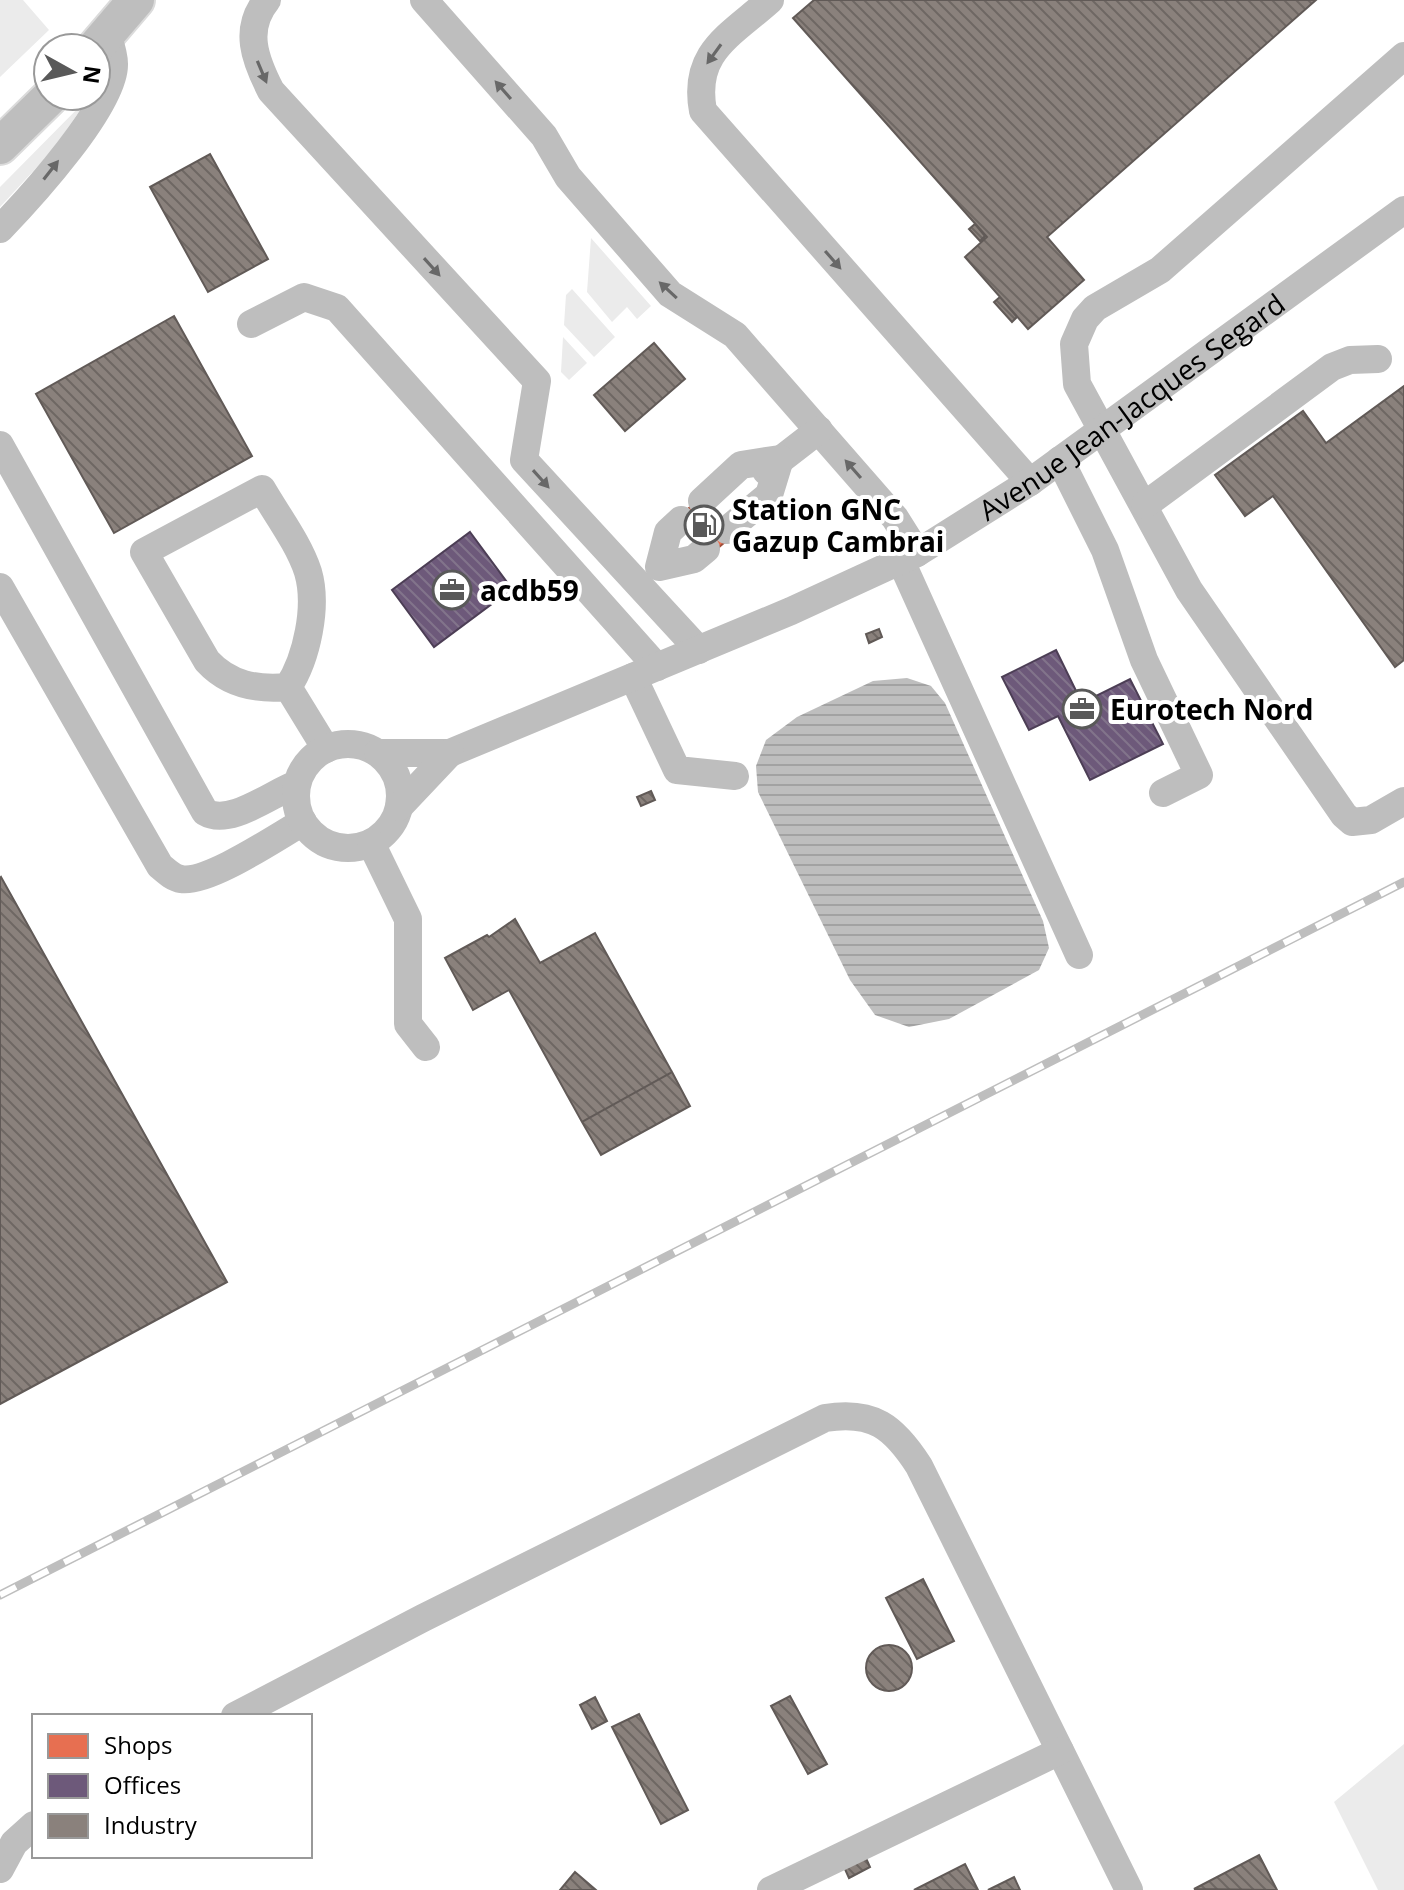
<svg xmlns="http://www.w3.org/2000/svg" width="1404" height="1890" viewBox="0 0 1404 1890" font-family="'Open Sans',sans-serif">
  <style>
    .green { fill: #ebebeb }
    .water { fill: url(#water-rules) }
    .shops { fill: url(#shops-back-hatch); stroke: #a24e39; stroke-width: 2 }
    .offices { fill: url(#offices-back-hatch); stroke: #4c3e55; stroke-width: 2 }
    .industry { fill: url(#industry-back-hatch); stroke: #615a57; stroke-width: 2 }
    .lines { fill: none; stroke-linecap: round; stroke-linejoin: round }
    .minor-tunnel { stroke: #d9d9d9; stroke-width: 28; stroke-dasharray: 28 14; stroke-linecap: butt }
    .major-casing { stroke: #dbdbdb; stroke-width: 40 }
    .minor { stroke: #bebebe; stroke-width: 28 }
    .major { stroke: #bebebe; stroke-width: 36 }
    .rail-casing { stroke: #bebebe; stroke-width: 9 }
    .rail { stroke: #fff; stroke-width: 6; stroke-dasharray: 18; stroke-linecap: butt }
    .oneway { fill: #686868 }
    .labels { text-anchor: middle; dominant-baseline: central; stroke-width: 8; stroke-linejoin: round; paint-order: stroke }
    .street-label { font-size: 28px; fill: #000; stroke: #fff }
    .poi-label { font-size: 28px; font-weight: bold; fill: #000; stroke: #fff; text-anchor: start }
  </style>
  <defs>
    <pattern id="water-rules" width="6" height="5" patternUnits="userSpaceOnUse" patternTransform="scale(2)"><rect width="6" height="5" fill="#bebebe"/><path d="M0 2.5h6" fill="none" stroke="#a2a2a2"/></pattern>
    <pattern id="shops-back-hatch" width="6" height="6" patternUnits="userSpaceOnUse" patternTransform="scale(2)"><rect width="6" height="6" fill="#e76f51"/><path d="M-1 5l2 2M0 0l6 6M5-1l2 2" fill="none" stroke="#b95941"/></pattern>
    <pattern id="offices-back-hatch" width="6" height="6" patternUnits="userSpaceOnUse" patternTransform="scale(2)"><rect width="6" height="6" fill="#6d597a"/><path d="M-1 5l2 2M0 0l6 6M5-1l2 2" fill="none" stroke="#82748b"/></pattern>
    <pattern id="industry-back-hatch" width="6" height="6" patternUnits="userSpaceOnUse" patternTransform="scale(2)"><rect width="6" height="6" fill="#8a817c"/><path d="M-1 5l2 2M0 0l6 6M5-1l2 2" fill="none" stroke="#6e6763"/></pattern>
  </defs>
  <rect width="100%" height="100%" fill="#fff"/>
  <path class="green" d="M 0,0 L 23,0 L 49,30 L 0,77 Z
    M 90,96 L 51,152 L 0,207 L 0,187 Z
    M 591,238 L 651,306 L 637,319 L 627,307 L 612,322 L 587,292 Z
    M 572,289 L 615,337 L 594,357 L 564,325 L 566,295 Z
    M 563,337 L 587,363 L 569,380 L 561,372 Z
    M 1404,1744 L 1404,1890 L 1378,1890 L 1334,1802 Z"/>
  <path class="water" d="M 907,678 L 931,686 L 945,703 L 1043,921 L 1049,948 L 1039,970 L 949,1019 L 909,1027 L 875,1015 L 850,980 L 758,792 L 756,766 L 766,740 L 797,717 L 873,681 Z"/>
  <path class="shops" d="M 700,499 L 732,536 L 711,554 L 678,517 Z"/>
  <path class="offices" d="M 470,532 L 512,589 L 434,647 L 392,590 Z
    M 1056,650 L 1082,703 L 1130,679 L 1163,744 L 1090,780 L 1058,716 L 1029,730 L 1002,677 Z"/>
  <path class="industry" d="M 814,0 L 1316,0 L 1047,237 L 1084,280 L 1028,329 L 965,257 L 987,237 L 793,18 Z
    M 210,154 L 268,259 L 208,292 L 150,187 Z
    M 975,224 L 985,236 L 980,241 L 969,229 Z
    M 1000,297 L 1017,317 L 1012,322 L 994,302 Z
    M 174,316 L 252,456 L 114,533 L 36,394 Z
    M 654,343 L 685,379 L 625,431 L 594,395 Z
    M 1404,386 L 1404,660 L 1395,667 L 1273,496 L 1245,516 L 1215,475 L 1303,411 L 1326,443 Z
    M 879,629 L 882,637 L 869,643 L 866,634 Z
    M 651,791 L 655,800 L 641,806 L 637,797 Z
    M 1,877 L 227,1282 L 0,1404 L 0,878 Z
    M 515,919 L 540,963 L 595,933 L 672,1072 L 582,1122 L 509,990 L 473,1010 L 445,958 L 487,935 L 489,937 Z
    M 672,1072 L 690,1106 L 601,1155 L 582,1122 Z
    M 923,1579 L 954,1641 L 917,1659 L 886,1598 Z
    M866 1668a23 23 0 1 1 46 0a23 23 0 1 1-46 0Z
    M 790,1696 L 827,1764 L 808,1774 L 771,1706 Z
    M 595,1697 L 607,1721 L 592,1729 L 580,1705 Z
    M 639,1714 L 688,1810 L 661,1824 L 612,1727 Z
    M 1259,1855 L 1277,1890 L 1194,1889 Z
    M 865,1856 L 870,1867 L 849,1878 L 844,1867 Z
    M 965,1864 L 978,1890 L 914,1890 Z
    M 575,1872 L 596,1890 L 560,1890 Z
    M 1014,1877 L 1020,1890 L 988,1890 Z"/>
  <g class="lines">
    <path class="minor-tunnel" d="M 694,535 L 715,516"/>
    <defs>
      <path id="major" d="M 95,48 L 136,0
        M 0,146 L 51,96"/>
    </defs>
    <use href="#major" class="major-casing"/>
    <g class="minor">
      <path d="M 267,0 C 243,29 255,60 271,91 L 537,381 L 524,460 L 699,650"/>
      <path d="M 424,0 L 544,136 L 568,177 L 670,294 L 735,335 L 895,518 L 917,553"/>
      <path d="M 770,0 C 730,36 692,52 703,111 L 1030,482"/>
      <path d="M 1404,56 L 1160,270 L 1095,308 L 1085,319 L 1074,344 L 1077,384 L 1189,590 L 1344,815 L 1352,822 L 1371,820 L 1404,801"/>
      <path d="M 0,229 C 30,198 115,105 114,64 C 114,54 110,43 107,34"/>
      <path d="M 251,324 L 304,297 L 337,308 L 657,667"/>
      <path d="M 0,445 L 205,812 C 230,827 272,793 297,784"/>
      <path d="M 1060,460 L 1105,550 L 1144,660 L 1199,775 L 1163,793"/>
      <path d="M 766,471 L 819,430"/>
      <path d="M 702,501 L 741,465 L 780,459 L 769,495 L 727,530"/>
      <path d="M 1145,505 L 1332,367 L 1350,360 L 1378,359"/>
      <path d="M 681,520 L 668,532 L 659,567 L 694,559 L 706,549"/>
      <path d="M 901,561 L 1079,955"/>
      <path d="M 0,587 L 160,866 C 166,871 173,878 181,879 C 208,884 278,836 303,822"/>
      <path d="M 633,677 L 677,770 L 735,776"/>
      <path d="M 288,687 C 257,690 229,685 207,661 L 144,552 L 262,489 C 277,515 299,544 308,572 C 318,606 307,658 288,687 L 326,749"/>
      <circle cx="348" cy="796" r="52"/>
      <path id="s1" d="M 378,753 L 450,753 L 791,611 L 917,553 L 1030,482 L 1404,210"/>
      <path d="M 399,807 L 450,753"/>
      <path d="M 371,843 L 408,919 L 408,1024 L 426,1047"/>
      <path d="M 235,1716 L 423,1618 L 825,1418 C 873,1410 894,1427 919,1466 L 1129,1890"/>
      <path d="M 0,1869 L 14,1843 L 34,1825"/>
      <path d="M 771,1890 L 1060,1751"/>
    </g>
    <use href="#major" class="major"/>
    <defs>
      <path id="rail" d="M 0,1595 L 1404,882"/>
    </defs>
    <use href="#rail" class="rail-casing"/>
    <use href="#rail" class="rail"/>
  </g>
  <defs><path id="oneway-solid" d="M-6-.8H1V-3.2L6.5 0L1 3.2V.8H-6Z" transform="scale(2)"/></defs>
  <g class="oneway">
    <use href="#oneway-solid" transform="translate(714 54) rotate(126)"/>
    <use href="#oneway-solid" transform="translate(262 72) rotate(67)"/>
    <use href="#oneway-solid" transform="translate(503 90) rotate(-131)"/>
    <use href="#oneway-solid" transform="translate(51 170) rotate(-52)"/>
    <use href="#oneway-solid" transform="translate(833 260) rotate(49)"/>
    <use href="#oneway-solid" transform="translate(432 267) rotate(48)"/>
    <use href="#oneway-solid" transform="translate(668 290) rotate(-137)"/>
    <use href="#oneway-solid" transform="translate(853 469) rotate(-131)"/>
    <use href="#oneway-solid" transform="translate(541 479) rotate(48)"/>
  </g>
  <defs>
    <symbol id="fuel-ring" viewBox="-11 -11 22 22"><circle r="9.5" fill="#fff" stroke="#595959" stroke-width="1.5"/><path d="M-5.5-6h7V0h2V4h1.3V-2.5L3-4.5l.8-.8L6-3V5H2.5V1h-1V6h-7ZM-4.2-4.7v3.2H.2V-4.7Z" fill="#595959"/></symbol>
    <symbol id="office-ring" viewBox="-11 -11 22 22"><circle r="9.5" fill="#fff" stroke="#595959" stroke-width="1.5"/><path d="M-6-3h4V-5.5h4V-3h4V5H-6ZM-1-4.5V-3h2v-1.5ZM-6 0V1H6V0Z" fill="#595959"/></symbol>
  </defs>
  <g fill-rule="evenodd">
    <use href="#fuel-ring" x="682" y="503" width="44" height="44"/>
    <use href="#office-ring" x="430" y="568" width="44" height="44"/>
    <use href="#office-ring" x="1060" y="687" width="44" height="44"/>
  </g>
  <g class="labels">
    <g class="street-label">
      <text stroke="none"><textPath href="#s1" startOffset="840">Avenue Jean-Jacques Segard</textPath></text>
    </g>
    <g class="poi-label">
      <text x="732" y="509">Station GNC<tspan x="732" dy="32">Gazup Cambrai</tspan></text>
      <text x="480" y="590">acdb59</text>
      <text x="1110" y="709">Eurotech Nord</text>
    </g>
  </g>
  <rect x="32" y="1714" width="280" height="144" fill="#ffffff" stroke="#999999" stroke-width="2"/>
  <rect x="48" y="1734" width="40" height="24" fill="#e76f51" stroke="#999999" stroke-width="2"/>
  <text x="104" y="1754" font-size="24" fill="#000000">Shops</text>
  <rect x="48" y="1774" width="40" height="24" fill="#6d597a" stroke="#999999" stroke-width="2"/>
  <text x="104" y="1794" font-size="24" fill="#000000">Offices</text>
  <rect x="48" y="1814" width="40" height="24" fill="#8a817c" stroke="#999999" stroke-width="2"/>
  <text x="104" y="1834" font-size="24" fill="#000000">Industry</text>
  <g transform="translate(72 72) rotate(98)"><circle r="38" fill="#ffffff" stroke="#999999" stroke-width="2"/>
  <path d="M0-6L14 30L0 20L-14 30Z" fill="#595959"/>
  <text y="-12" font-size="22" font-weight="bold" text-anchor="middle" fill="#000000">N</text>
  </g>
</svg>
